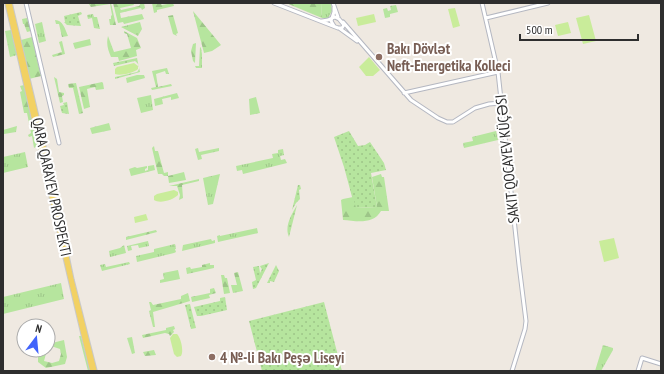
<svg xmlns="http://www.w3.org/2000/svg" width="664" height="374" viewBox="0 0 664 374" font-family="'PT Sans Narrow',sans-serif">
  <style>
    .grass { fill: url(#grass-dots) }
    .forest { fill: url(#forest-firs) }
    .park { fill: url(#park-tufts) }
    .pitch { fill: #c9ec9a }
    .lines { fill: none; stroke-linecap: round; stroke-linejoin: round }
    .secondary-casing { stroke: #b4b7c1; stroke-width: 5 }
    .primary-casing { stroke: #c9c9c9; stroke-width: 5.5 }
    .secondary { stroke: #fff; stroke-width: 3 }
    .primary { stroke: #f2d163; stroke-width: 3.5 }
    .education-dot { fill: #8d6e63; stroke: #fff; stroke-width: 1.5 }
    .labels { text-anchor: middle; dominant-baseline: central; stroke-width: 4; stroke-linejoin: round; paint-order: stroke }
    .education-label { font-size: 15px; font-weight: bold; fill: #785e54; stroke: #fff; text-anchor: start }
    .street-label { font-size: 15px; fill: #2e2e2e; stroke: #fff }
  </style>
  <defs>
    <pattern id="grass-dots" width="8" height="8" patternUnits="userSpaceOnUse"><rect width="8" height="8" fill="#b6e59e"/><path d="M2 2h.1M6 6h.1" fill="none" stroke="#9dc588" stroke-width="1.8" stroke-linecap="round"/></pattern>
    <pattern id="forest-firs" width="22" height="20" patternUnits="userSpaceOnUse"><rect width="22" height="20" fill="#b6e59e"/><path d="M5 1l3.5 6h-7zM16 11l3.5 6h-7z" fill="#9dc588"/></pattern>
    <pattern id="park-tufts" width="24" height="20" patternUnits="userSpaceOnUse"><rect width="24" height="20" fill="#b6e59e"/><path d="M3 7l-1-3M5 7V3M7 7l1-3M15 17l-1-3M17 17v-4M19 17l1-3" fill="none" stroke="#9dc588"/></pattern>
  </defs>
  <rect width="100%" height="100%" fill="#efe9e1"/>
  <path class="grass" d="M 81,12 L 82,14 L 78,16 L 81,26 L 67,25 L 64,22 L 65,22 L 64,16 Z
    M 200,47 L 201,48 L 202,54 L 202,68 L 196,68 L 195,66 L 199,66 Z
    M 137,58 L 140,72 L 115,79 L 115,77 L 137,72 C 141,68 139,64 135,61 L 114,66 L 113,63 Z
    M 67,102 L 69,114 L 62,113 L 60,106 L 64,105 L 63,103 Z
    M 349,131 L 358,146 L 365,145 L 370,142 L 384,163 L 386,170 L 371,173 L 377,207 L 355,208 L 344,167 L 334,137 Z
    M 298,185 L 300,185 L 301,189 L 299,190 L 300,199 L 296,203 L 292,210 Z
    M 297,205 L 289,237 C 284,226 292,214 297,205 Z
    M 269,263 L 256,288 L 253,289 L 252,282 L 256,280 L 253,267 L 259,266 L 260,273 L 262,269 L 261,268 L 260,266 Z
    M 276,265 L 279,271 L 274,282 L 270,281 L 270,283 L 267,283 Z
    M 225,297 L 227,310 L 201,316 L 197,316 L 194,307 L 220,301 L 220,298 Z
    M 324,302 L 342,371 L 262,371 L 249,321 Z
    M 190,304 L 196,328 L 191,329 L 185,305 Z"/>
  <path class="forest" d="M 88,3 L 111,3 L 116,25 L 110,25 L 109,19 L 111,19 L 111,16 L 112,15 L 110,4 L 91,7 Z
    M 113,3 L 133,3 L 134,5 L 120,8 L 121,10 L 139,6 L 141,3 L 144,3 L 145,8 L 142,10 L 141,8 L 120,13 L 121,18 L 142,14 L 144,19 L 124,24 L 123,22 L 118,23 Z
    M 152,3 L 160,3 L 162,5 L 173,3 L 174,6 L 157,10 L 157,12 L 154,13 Z
    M 286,3 L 321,3 L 322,18 Z
    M 193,11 L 221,45 L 212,51 L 204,53 Z
    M 173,15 L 178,33 L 176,34 L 177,36 L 173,34 L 168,16 Z
    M 27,18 L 31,31 L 27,32 L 24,24 L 23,24 L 22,19 Z
    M 55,20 C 63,20 65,29 68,36 L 62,37 L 59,24 L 56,24 Z
    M 124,31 L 137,38 L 141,48 L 136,50 L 137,56 L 119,61 L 118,57 L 111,57 C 108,50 106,44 108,36 L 114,52 L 131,48 L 127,34 L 124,33 Z
    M 32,37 L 41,76 L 29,79 L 21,40 Z
    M 90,39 L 91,45 L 75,49 L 73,43 Z
    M 62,41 L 65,54 L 53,57 L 52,55 L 62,52 L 59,42 Z
    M 196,43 L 195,63 L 193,61 L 191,51 L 193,44 Z
    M 167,68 L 169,74 L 166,74 L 165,71 L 156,74 L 158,87 L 171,84 L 172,86 L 152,90 L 151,88 L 156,87 L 152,71 Z
    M 137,75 L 144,75 L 145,78 L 127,83 L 126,78 Z
    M 54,77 L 57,79 L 59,92 L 64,93 L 64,95 L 62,96 L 63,102 L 60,103 Z
    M 102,82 L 103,83 L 104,89 L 96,90 L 95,87 L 87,89 L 90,107 L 84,109 L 79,87 Z
    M 76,83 L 83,113 L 79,114 L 73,88 L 69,88 L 68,84 Z
    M 24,85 L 37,141 L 37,146 L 34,148 L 32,136 L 29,137 L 28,135 L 31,133 L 27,113 L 24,113 L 20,92 L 22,91 L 20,86 Z
    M 109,123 L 111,130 L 92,134 L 90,128 Z
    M 17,126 L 16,132 L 4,134 L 3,130 Z
    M 154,146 L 155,151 L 158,151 L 164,173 L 168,172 L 168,176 L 164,176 L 162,174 L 158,174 L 152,148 Z
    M 198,148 L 199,152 L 219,148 L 219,151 L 201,155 L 202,159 L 198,160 L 195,149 Z
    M 154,165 L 155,170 L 131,176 L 129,169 L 135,167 L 137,168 L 147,166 L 147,168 L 145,169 L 145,171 L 148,170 L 148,166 Z
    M 184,172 L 186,180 L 169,183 L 168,176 Z
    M 381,174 L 382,177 L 384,177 L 389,211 L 381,211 C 373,225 356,221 343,220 L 341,200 L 343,199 L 353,197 L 356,208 L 377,207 L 372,177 Z
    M 199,179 L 199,181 L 182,185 L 183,198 L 179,200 L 180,195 L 177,186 L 169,186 Z
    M 65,220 L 70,241 L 66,242 L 62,221 Z
    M 156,230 L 157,232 L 126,240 L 126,237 Z
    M 210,263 L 210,265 L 214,265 L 214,268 L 187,274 L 186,268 L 190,267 L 191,269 L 202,267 L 202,265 Z
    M 238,272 L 243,291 L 233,293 L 231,285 L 237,285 L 234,273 Z
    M 221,275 L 224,275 L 225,278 L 227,278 L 230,293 L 224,294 Z
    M 214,288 L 216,293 L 209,295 L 210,298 L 192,302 L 191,297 L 210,293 L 210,289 Z
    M 188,293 L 190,301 L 153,312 L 155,327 L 153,327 L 149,311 L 151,310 L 149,302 L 151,302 L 153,305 L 181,299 L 181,296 Z
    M 174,326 L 175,329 L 173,330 L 174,332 L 170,336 L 169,334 L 165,333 L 143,338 L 142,335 L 166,330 L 166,328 Z
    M 132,337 L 135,353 L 132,354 L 127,338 Z
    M 64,340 L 67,357 L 65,364 L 46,368 L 38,362 L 38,350 L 47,350 L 44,361 L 52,363 L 59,361 L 61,354 L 60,349 L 48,345 L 48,344 Z
    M 154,350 L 156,355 L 145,356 L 143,352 Z"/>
  <path class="park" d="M 321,3 L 331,3 L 332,11 L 328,18 L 322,18 Z
    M 396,5 L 398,12 L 390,14 L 390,17 L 385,18 L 383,9 L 387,8 L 388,11 L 391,10 L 390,6 Z
    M 93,14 L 94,17 L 97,17 L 100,29 L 94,28 L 92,18 L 88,19 L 87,15 Z
    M 42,22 L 46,41 L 39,43 L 35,24 Z
    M 140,22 L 142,29 L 138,36 L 121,27 Z
    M 11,30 L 17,55 L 10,57 L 5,31 Z
    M 177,93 L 179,98 L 171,100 L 171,97 L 162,99 L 163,104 L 155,106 L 154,99 Z
    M 151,95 L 153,110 L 141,113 L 137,98 Z
    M 256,97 L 260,113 L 250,115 L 249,99 Z
    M 496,131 L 498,140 L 464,148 L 463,143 L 473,141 L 472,137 Z
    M 283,149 L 284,155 L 280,156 L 281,160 L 285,159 L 287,163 L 243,174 L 242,170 L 237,171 L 236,166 L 273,158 L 272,154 L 278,153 L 278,150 Z
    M 25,152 L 28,167 L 3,173 L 3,157 Z
    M 220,174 L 213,204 L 208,205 L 203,178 Z
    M 257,228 L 258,233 L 218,242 L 217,236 L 220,235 L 220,236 Z
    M 211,239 L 212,241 L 215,240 L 215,243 L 182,251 L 183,245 Z
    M 148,241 L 149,246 L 139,248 L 138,245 L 131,246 L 132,250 L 128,251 L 127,246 Z
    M 175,244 L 176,249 L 175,249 L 176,252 L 174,253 L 137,262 L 136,256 L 154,252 L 154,249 Z
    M 124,245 L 126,253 L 110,257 L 109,251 L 120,248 Z
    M 129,262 L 130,264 L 102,271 L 100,265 L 105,264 L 106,267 Z
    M 178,270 L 180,279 L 160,283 L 160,280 L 164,279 L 163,273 Z
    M 61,283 L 64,299 L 3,314 L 3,297 Z
    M 79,336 L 81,336 L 90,371 L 88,371 Z
    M 603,345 L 613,348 L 613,350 L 601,371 L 595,371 Z"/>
  <path class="pitch" d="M 455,8 L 460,26 L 453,28 L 448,9 Z
    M 374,14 L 376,22 L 358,26 L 356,18 Z
    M 589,15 L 596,41 L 583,44 L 576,18 Z
    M 568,22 L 571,33 L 558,36 L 555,25 Z
    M 369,57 L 380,70 L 373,76 L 366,76 L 359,67 Z
    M 134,63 L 138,66 L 138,69 C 133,73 121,76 115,74 L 115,69 L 117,67 Z
    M 174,190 L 178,192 L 178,195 C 173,200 160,204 154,200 L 154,196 L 157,194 Z
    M 146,214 L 148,220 L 135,223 L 134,217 Z
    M 614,238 L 619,258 L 604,262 L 599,241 Z
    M 173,334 L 177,334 C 181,338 184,351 181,356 L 177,357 L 174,354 L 170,338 Z"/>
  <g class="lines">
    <defs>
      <path id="secondary" d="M 26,3 L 59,143
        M 274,3 L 338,28 L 342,28 L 344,25 L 339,19 L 335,17 L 332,18 L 331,21 L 334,26
        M 333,3 L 338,17
        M 482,3 L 498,72 L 519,265 L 526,321 L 525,329 L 512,371
        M 486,18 L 548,3
        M 322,21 L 328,20 L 332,18 L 334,12 L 334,7
        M 343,22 L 411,100 L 438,118 L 447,122 L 453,122 L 475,108 L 489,104 L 501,103
        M 339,28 L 357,41
        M 404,93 L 498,72
        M 638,371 L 642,358 L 661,364"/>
      <path id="primary" d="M 7,3 C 36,126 62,249 92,371
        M 10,3 L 44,147 L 72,280 L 95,371"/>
    </defs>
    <use href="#secondary" class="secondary-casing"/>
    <use href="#primary" class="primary-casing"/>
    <use href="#secondary" class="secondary"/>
    <use href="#primary" class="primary"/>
  </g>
  <g class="education-dot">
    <circle cx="379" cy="57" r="4"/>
    <circle cx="212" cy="357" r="4"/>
  </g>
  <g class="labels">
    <g class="education-label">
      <text x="387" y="48">Bakı Dövlət<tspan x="387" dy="17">Neft-Energetika Kolleci</tspan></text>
      <text x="220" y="357">4 №-li Bakı Peşə Liseyi</text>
    </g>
    <g class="street-label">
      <text transform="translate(507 159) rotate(-96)">SAKIT QOCAYEV KÜÇƏSI</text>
      <text transform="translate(52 187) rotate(78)">QARA QARAYEV PROSPEKTI</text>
    </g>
  </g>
  <rect width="664" height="374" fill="none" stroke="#2e2e2e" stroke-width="8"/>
  <g transform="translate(36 338) rotate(16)"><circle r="19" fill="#ffffff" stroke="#ababab"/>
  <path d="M0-3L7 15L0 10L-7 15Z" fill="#4264fb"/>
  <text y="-6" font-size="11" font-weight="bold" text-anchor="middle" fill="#2e2e2e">N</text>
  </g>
  <path d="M520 34v6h118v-6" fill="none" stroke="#2e2e2e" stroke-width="2"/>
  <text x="526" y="34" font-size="12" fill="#2e2e2e" stroke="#ffffff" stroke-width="3" paint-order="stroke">500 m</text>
</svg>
